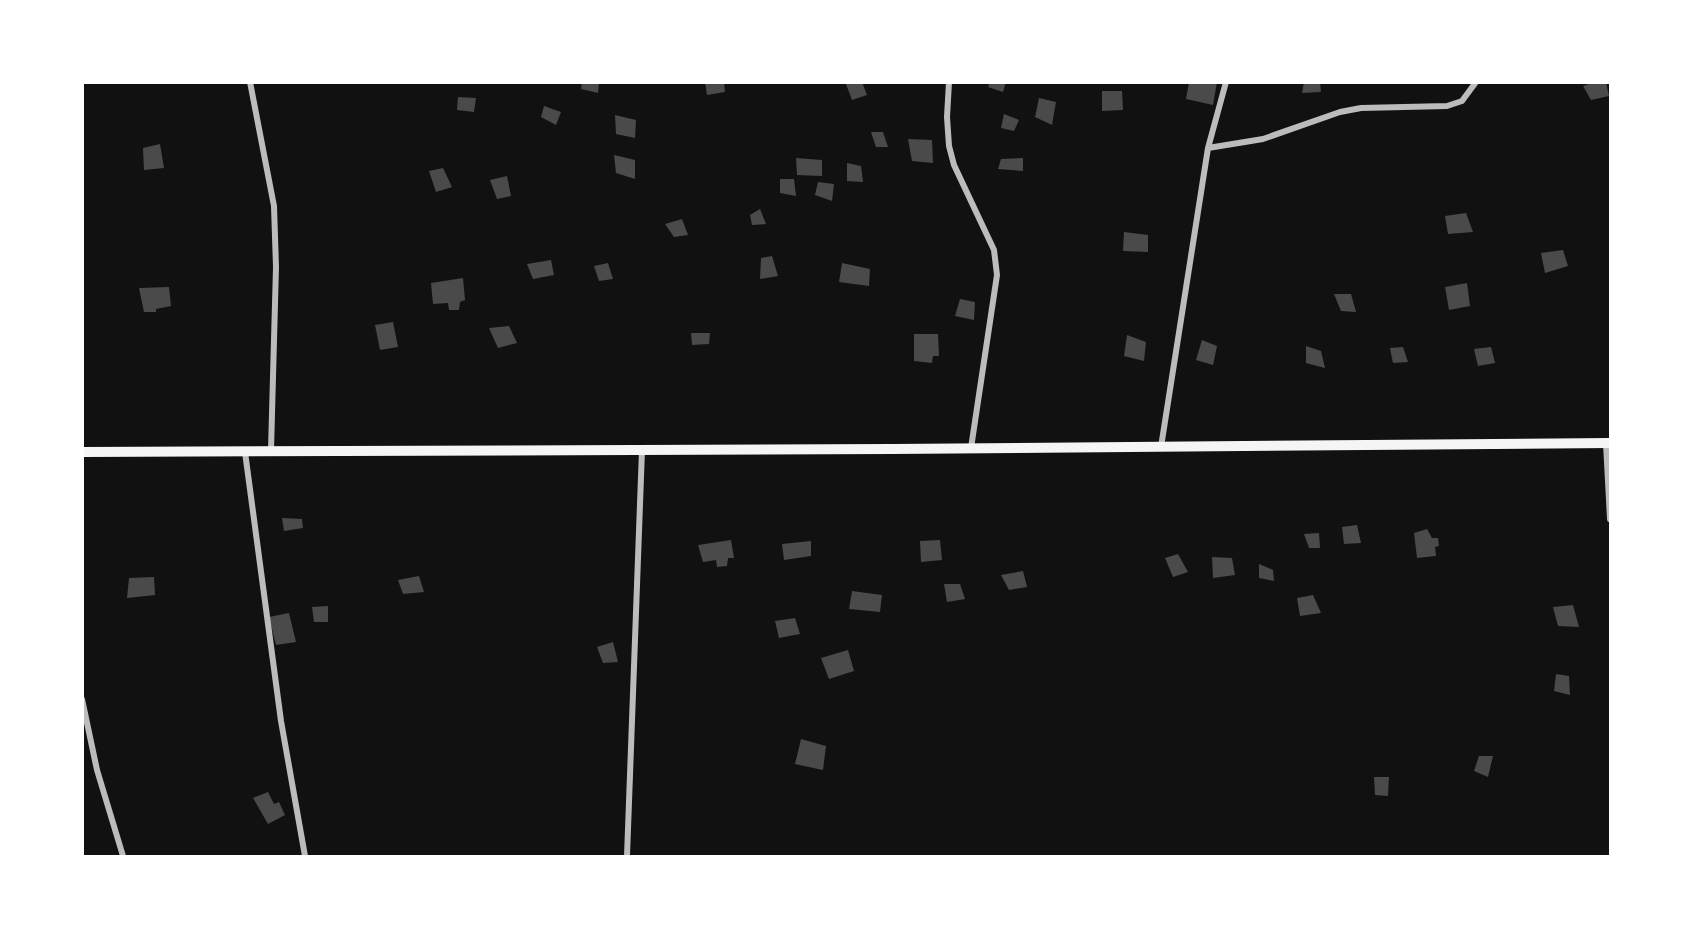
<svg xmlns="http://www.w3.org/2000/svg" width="1693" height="939" viewBox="0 0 1693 939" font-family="'Source Sans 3',sans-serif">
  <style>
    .building { fill: #4a4a4a }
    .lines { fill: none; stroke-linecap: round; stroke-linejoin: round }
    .minor { stroke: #bcbcbc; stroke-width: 6 }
    .primary { stroke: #f5f5f5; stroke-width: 10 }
  </style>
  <rect width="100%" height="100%" fill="#111"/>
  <path class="building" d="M 582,82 L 599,82 L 598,93 L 581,89 Z
    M 705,82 L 724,82 L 725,92 L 707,95 Z
    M 853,82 L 862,82 L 867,95 L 852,100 L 846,84 Z
    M 990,82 L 1006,82 L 1003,92 L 988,87 Z
    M 1189,82 L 1217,82 L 1213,105 L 1186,99 Z
    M 1304,82 L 1320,82 L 1321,92 L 1302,93 Z
    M 1595,82 L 1606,82 L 1609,96 L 1591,100 L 1583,86 Z
    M 1102,91 L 1122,91 L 1123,110 L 1102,111 Z
    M 458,97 L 476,98 L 474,112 L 457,110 Z
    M 1039,98 L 1056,102 L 1052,125 L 1035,117 Z
    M 544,106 L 561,112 L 556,125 L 541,117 Z
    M 1004,114 L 1019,120 L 1014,131 L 1001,128 Z
    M 615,115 L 636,120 L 635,138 L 616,134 Z
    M 871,132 L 883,132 L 888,147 L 876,147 Z
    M 908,139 L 932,140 L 933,163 L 912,161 Z
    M 160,144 L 164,168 L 144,170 L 143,148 Z
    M 614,155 L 635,160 L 635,179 L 616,173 Z
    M 796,158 L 822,160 L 822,176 L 797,175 Z
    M 1023,158 L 1023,171 L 998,169 L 1001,159 Z
    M 847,163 L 861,166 L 863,182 L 847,181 Z
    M 443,168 L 452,187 L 436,192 L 429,171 Z
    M 507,176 L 511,196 L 497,199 L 490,180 Z
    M 780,179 L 794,179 L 796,196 L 780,193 Z
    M 818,182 L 834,184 L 832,201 L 815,195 Z
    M 760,209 L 766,224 L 752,225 L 750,215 Z
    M 1466,213 L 1473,232 L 1448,234 L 1445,216 Z
    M 682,219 L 688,235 L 674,237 L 665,224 Z
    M 1124,232 L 1148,235 L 1148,252 L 1123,251 Z
    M 1563,250 L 1568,266 L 1545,273 L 1541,253 Z
    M 772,256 L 778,276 L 760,279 L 761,258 Z
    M 551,260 L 554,275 L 533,279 L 527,264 Z
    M 608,263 L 613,279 L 599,281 L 594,266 Z
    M 842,263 L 870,269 L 869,286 L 839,282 Z
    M 463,278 L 465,300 L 460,302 L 459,310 L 449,310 L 448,303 L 433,304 L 431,283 Z
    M 1467,283 L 1470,306 L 1449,310 L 1445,287 Z
    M 169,287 L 171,306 L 156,309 L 156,312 L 144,312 L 139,288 Z
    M 1334,294 L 1351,294 L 1356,312 L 1341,311 Z
    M 960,299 L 975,302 L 974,320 L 955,316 Z
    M 393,322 L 398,347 L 380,350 L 375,325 Z
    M 509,326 L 517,343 L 498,348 L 489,328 Z
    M 691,333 L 710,333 L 709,344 L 692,345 Z
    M 914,334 L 938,334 L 939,356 L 933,356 L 932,363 L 914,361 Z
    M 1127,335 L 1146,342 L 1144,361 L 1124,356 Z
    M 1202,340 L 1217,346 L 1213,365 L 1196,360 Z
    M 1306,346 L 1321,351 L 1325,368 L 1306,363 Z
    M 1403,347 L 1408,362 L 1393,363 L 1390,348 Z
    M 1491,347 L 1495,363 L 1478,366 L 1474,349 Z
    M 282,518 L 302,519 L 303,528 L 284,531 Z
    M 1357,525 L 1361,543 L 1344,544 L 1342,527 Z
    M 1427,529 L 1432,538 L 1438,538 L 1439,546 L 1435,547 L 1436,556 L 1417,558 L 1414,533 Z
    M 1319,533 L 1320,548 L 1309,548 L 1304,534 Z
    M 731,540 L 734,558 L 728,558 L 727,566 L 717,567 L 716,560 L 703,562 L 698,545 Z
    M 940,540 L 942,560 L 921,562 L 920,541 Z
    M 811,541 L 811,556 L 784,560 L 782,544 Z
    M 1178,554 L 1188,572 L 1173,577 L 1165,558 Z
    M 1212,557 L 1232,558 L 1235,575 L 1213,578 Z
    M 1259,564 L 1273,570 L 1274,581 L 1259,578 Z
    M 1023,571 L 1027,587 L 1009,590 L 1001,575 Z
    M 419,576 L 424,592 L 403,594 L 398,580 Z
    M 154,577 L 155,595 L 127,598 L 129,578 Z
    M 944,584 L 960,584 L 965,599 L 947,602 Z
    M 852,591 L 882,595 L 880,612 L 849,609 Z
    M 1313,595 L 1321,613 L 1300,616 L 1297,598 Z
    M 1573,605 L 1579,627 L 1558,626 L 1553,607 Z
    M 328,606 L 328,622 L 314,622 L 312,607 Z
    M 289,613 L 296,642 L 276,645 L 269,617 Z
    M 795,618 L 800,634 L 779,638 L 775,621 Z
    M 613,642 L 618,662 L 603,663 L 597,647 Z
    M 848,650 L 854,671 L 829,679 L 821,658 Z
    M 1556,674 L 1569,676 L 1570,695 L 1554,691 Z
    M 801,739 L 826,746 L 823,770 L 795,764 Z
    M 1479,756 L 1493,756 L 1488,777 L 1474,771 Z
    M 1374,777 L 1389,777 L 1388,796 L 1375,795 Z
    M 268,792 L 274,804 L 279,802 L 285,815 L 268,824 L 253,798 Z"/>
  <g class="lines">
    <path class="minor" d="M 250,82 L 274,206 L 276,267 L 271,450
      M 949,82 L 947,117 L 949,146 L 954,165 L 994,250 L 997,275 L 971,448
      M 1208,148 L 1263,139 L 1340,112 L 1361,108 L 1447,106 L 1462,101 L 1476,82
      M 1606,443 L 1610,519
      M 1161,447 L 1208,148 L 1226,82
      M 245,452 L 281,721 L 305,856
      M 82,699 L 97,770 L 123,856
      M 627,856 L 642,450"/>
    <path class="primary" d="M 82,452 L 892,449 L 1610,443"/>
  </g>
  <rect width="1693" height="939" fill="none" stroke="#ffffff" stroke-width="168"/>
</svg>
